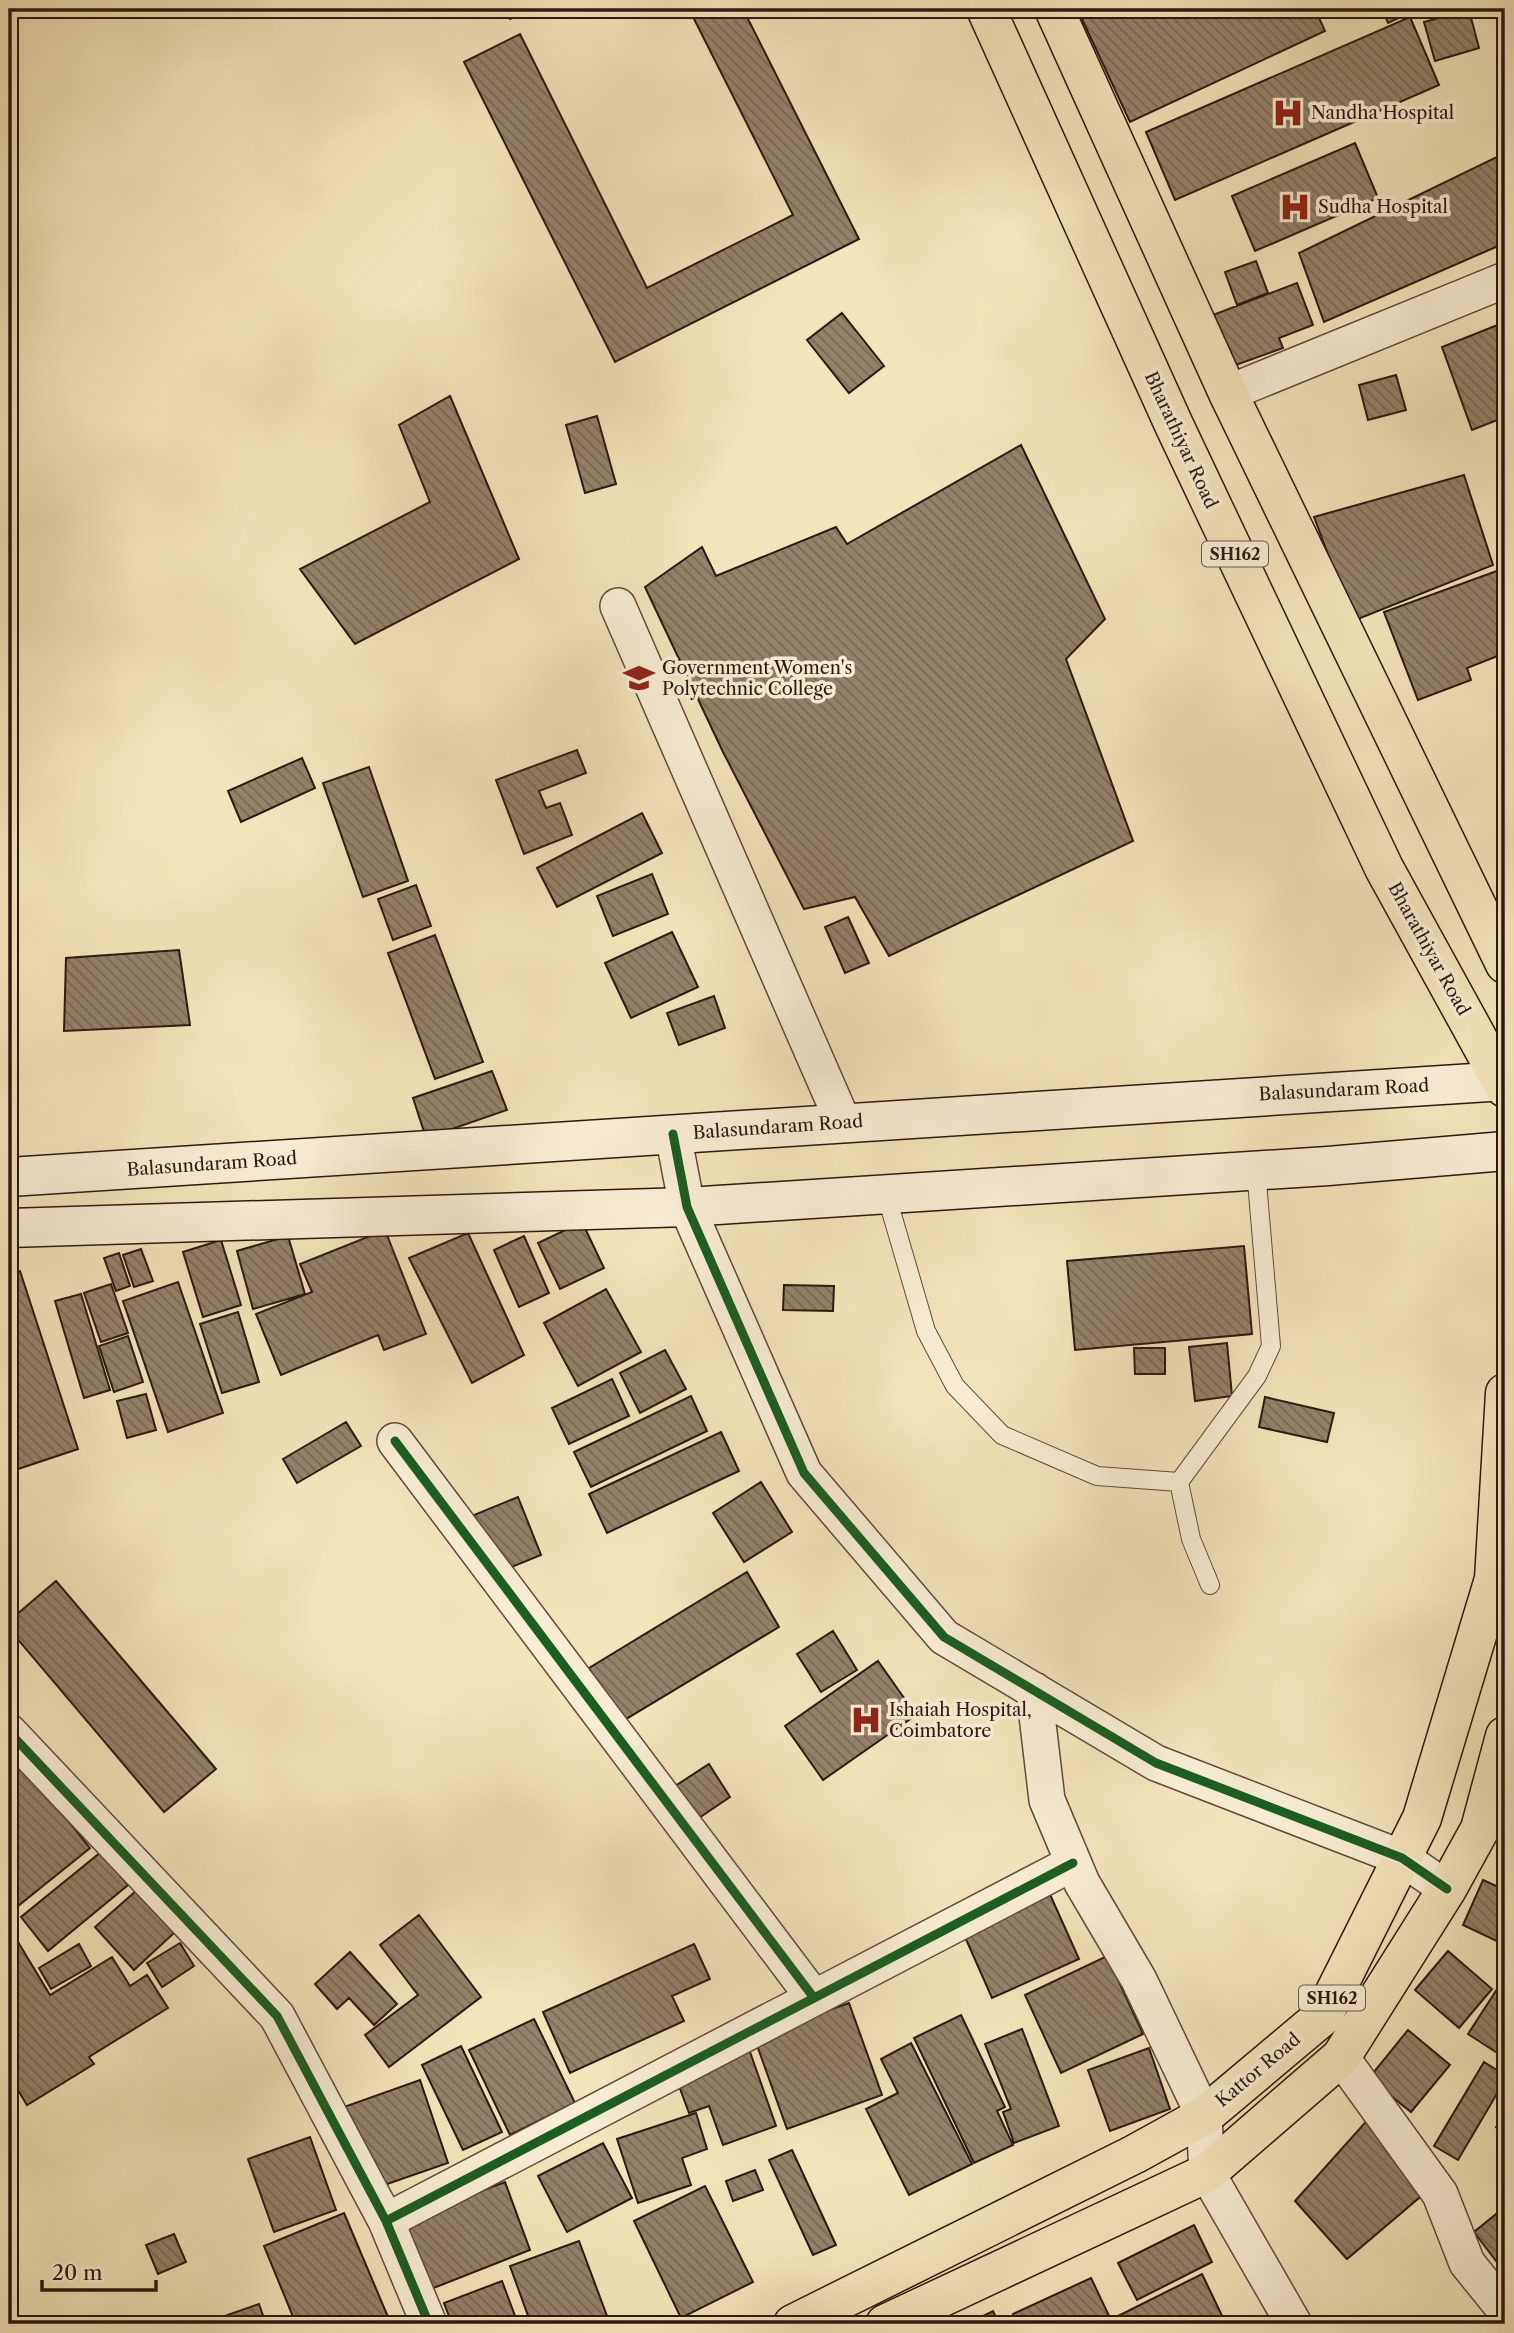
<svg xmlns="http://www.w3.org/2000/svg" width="1514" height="2333" viewBox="0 0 1514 2333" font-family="'Libre Caslon Text',serif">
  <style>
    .building { fill: url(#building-back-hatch); stroke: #2c1810; stroke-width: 2 }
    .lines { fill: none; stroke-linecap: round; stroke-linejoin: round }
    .lane-casing { stroke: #5e4b3b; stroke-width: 20 }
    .street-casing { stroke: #5e4b3b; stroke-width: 38 }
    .secondary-casing { stroke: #2c1810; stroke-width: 41 }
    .primary-casing { stroke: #2c1810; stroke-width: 41 }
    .lane { stroke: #f8edd3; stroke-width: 18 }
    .street { stroke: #f8edd3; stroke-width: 35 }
    .secondary { stroke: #f8edd3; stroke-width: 38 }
    .primary { stroke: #f4e4bb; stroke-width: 38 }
    .cycleway-casing { stroke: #f8edd3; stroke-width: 13 }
    .cycleway { stroke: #1b5e20; stroke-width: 9 }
    .labels { text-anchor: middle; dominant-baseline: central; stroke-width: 7; stroke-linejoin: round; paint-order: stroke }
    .shield { fill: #f8edd3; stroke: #69584a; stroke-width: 2 }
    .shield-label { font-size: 16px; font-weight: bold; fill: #2c1810 }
    .poi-label { font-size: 18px; fill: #2c1810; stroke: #f8edd3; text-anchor: start }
    .street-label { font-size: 18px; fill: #2c1810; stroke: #f8edd3 }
  </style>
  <defs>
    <pattern id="building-back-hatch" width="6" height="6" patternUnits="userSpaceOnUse" patternTransform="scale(1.75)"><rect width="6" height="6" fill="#948269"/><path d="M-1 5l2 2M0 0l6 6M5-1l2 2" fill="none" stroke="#796955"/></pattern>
  </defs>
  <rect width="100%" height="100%" fill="#f4e4bb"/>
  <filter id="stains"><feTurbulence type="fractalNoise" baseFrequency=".00286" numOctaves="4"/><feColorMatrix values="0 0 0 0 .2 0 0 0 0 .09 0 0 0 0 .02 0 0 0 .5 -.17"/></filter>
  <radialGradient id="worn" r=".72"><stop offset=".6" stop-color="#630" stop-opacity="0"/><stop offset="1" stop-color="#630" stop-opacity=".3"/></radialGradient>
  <path class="building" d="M 507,9 L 537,9 L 510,19 Z
    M 689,9 L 743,9 L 859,239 L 615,362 L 464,62 L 520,34 L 647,288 L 793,215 Z
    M 1099,9 L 1315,9 L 1325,31 L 1130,122 L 1081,17 Z
    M 1382,9 L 1418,9 L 1388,23 Z
    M 1469,10 L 1479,48 L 1435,61 L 1424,22 Z
    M 1410,17 L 1439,85 L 1175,200 L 1146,132 Z
    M 1355,143 L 1378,198 L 1255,251 L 1232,196 Z
    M 1505,153 L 1505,243 L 1324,322 L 1299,253 Z
    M 1256,261 L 1268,293 L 1237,305 L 1225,272 Z
    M 1297,283 L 1313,325 L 1279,338 L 1283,348 L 1230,367 L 1210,316 Z
    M 842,313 L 884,366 L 849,393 L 807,340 Z
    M 1505,322 L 1505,417 L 1472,430 L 1442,347 Z
    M 1396,375 L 1406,410 L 1368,420 L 1359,385 Z
    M 450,396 L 519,559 L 355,644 L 300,569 L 430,502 L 399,425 Z
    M 597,416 L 616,484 L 585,493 L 566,425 Z
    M 1021,445 L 1105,619 L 1066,659 L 1133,841 L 889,956 L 855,897 L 804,909 L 723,752 L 645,587 L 702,547 L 716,576 L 836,527 L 847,544 Z
    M 1464,475 L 1493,565 L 1353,621 L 1314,517 Z
    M 1505,568 L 1505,653 L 1467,668 L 1471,680 L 1418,700 L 1384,612 Z
    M 577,750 L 586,773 L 539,791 L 546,808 L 560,803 L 572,835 L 524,854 L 496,780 Z
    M 302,758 L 315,788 L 241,822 L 228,791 Z
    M 369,767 L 408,881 L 363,897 L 323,783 Z
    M 642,813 L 662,853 L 557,907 L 537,868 Z
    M 652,874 L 668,914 L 613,936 L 597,896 Z
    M 416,885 L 431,926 L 393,940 L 378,899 Z
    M 848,917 L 869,963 L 845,973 L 825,927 Z
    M 672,932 L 698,987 L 631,1018 L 605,963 Z
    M 435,935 L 483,1062 L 435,1079 L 388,953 Z
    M 179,950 L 190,1025 L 64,1031 L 66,958 Z
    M 714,996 L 725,1028 L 679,1045 L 667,1013 Z
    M 492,1071 L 507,1110 L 426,1138 L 413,1098 Z
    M 582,1222 L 604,1268 L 560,1289 L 538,1243 Z
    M 385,1230 L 426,1334 L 384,1350 L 378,1335 L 281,1375 L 256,1314 L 312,1292 L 300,1264 Z
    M 468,1233 L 524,1355 L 472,1383 L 409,1258 Z
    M 288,1236 L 305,1294 L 253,1309 L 237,1251 Z
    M 524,1236 L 549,1293 L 519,1307 L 494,1250 Z
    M 221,1240 L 241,1305 L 203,1317 L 183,1252 Z
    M 1244,1246 L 1252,1334 L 1075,1350 L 1067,1261 Z
    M 141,1249 L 153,1281 L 134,1287 L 123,1255 Z
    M 119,1253 L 130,1286 L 116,1291 L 104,1258 Z
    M 20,1271 L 78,1449 L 9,1472 L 9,1275 Z
    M 178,1282 L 223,1413 L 168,1432 L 123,1301 Z
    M 111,1284 L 128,1333 L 101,1342 L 84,1293 Z
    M 784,1285 L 834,1286 L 833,1311 L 783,1310 Z
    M 606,1289 L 641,1352 L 578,1386 L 544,1323 Z
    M 81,1294 L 110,1390 L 84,1398 L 55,1301 Z
    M 238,1312 L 259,1382 L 222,1393 L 200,1324 Z
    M 128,1336 L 143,1382 L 114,1392 L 99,1346 Z
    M 1227,1343 L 1232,1396 L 1195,1401 L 1189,1347 Z
    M 1134,1348 L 1165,1348 L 1165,1374 L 1135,1374 Z
    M 665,1350 L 686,1389 L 640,1413 L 620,1373 Z
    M 612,1379 L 629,1416 L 569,1444 L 552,1408 Z
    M 146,1394 L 156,1430 L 127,1438 L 117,1401 Z
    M 691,1396 L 707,1431 L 591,1487 L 574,1452 Z
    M 1265,1397 L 1334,1413 L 1327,1442 L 1259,1427 Z
    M 346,1422 L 361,1446 L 297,1483 L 283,1459 Z
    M 721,1432 L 739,1471 L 607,1533 L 589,1494 Z
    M 761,1482 L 792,1532 L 744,1562 L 713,1513 Z
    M 518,1497 L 541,1555 L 497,1573 L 474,1515 Z
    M 747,1572 L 779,1627 L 621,1722 L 589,1668 Z
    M 56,1581 L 216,1769 L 164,1812 L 9,1629 L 9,1621 Z
    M 833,1631 L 857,1670 L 821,1692 L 797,1654 Z
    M 878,1661 L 916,1715 L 823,1780 L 785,1726 Z
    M 709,1764 L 730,1797 L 690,1824 L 669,1790 Z
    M 24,1766 L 90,1848 L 18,1906 L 9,1894 L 9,1777 Z
    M 101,1852 L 128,1885 L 48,1951 L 21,1917 Z
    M 1483,1880 L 1505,1890 L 1505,1945 L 1463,1925 Z
    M 1048,1890 L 1079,1959 L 992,1998 L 961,1928 Z
    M 136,1891 L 174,1933 L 134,1970 L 95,1927 Z
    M 419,1915 L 481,1997 L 389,2067 L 365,2035 L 418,1995 L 380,1945 Z
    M 9,1927 L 50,1995 L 112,1957 L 130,1986 L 147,1975 L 168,2008 L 89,2057 L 94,2064 L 27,2105 L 9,2075 Z
    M 180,1943 L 194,1966 L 162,1987 L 147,1963 Z
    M 79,1944 L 91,1966 L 51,1989 L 39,1968 Z
    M 694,1944 L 710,1979 L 672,1996 L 684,2021 L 570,2073 L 543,2012 Z
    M 1448,1951 L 1492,1989 L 1459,2028 L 1415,1990 Z
    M 350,1952 L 397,2004 L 374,2025 L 349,1998 L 337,2009 L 315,1984 Z
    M 1107,1956 L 1143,2034 L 1061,2073 L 1025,1995 Z
    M 1505,1977 L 1505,2058 L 1468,2034 Z
    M 849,2003 L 882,2095 L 787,2129 L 754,2037 Z
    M 961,2015 L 1005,2107 L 997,2111 L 1013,2145 L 974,2163 L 914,2038 Z
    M 534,2019 L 575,2103 L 510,2135 L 469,2050 Z
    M 1022,2029 L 1059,2126 L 1014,2143 L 1003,2112 L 1011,2109 L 985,2044 Z
    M 1408,2030 L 1450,2065 L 1411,2112 L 1369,2078 Z
    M 911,2043 L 972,2164 L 909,2195 L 866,2109 L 898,2093 L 881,2059 Z
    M 461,2046 L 502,2132 L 463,2150 L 422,2065 Z
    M 1149,2048 L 1170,2109 L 1110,2131 L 1088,2070 Z
    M 749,2049 L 776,2126 L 723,2145 L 709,2106 L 689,2113 L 675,2075 Z
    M 1484,2062 L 1505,2075 L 1505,2080 L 1458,2160 L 1434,2146 Z
    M 420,2080 L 448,2163 L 370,2190 L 341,2108 Z
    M 696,2113 L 707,2149 L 682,2158 L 691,2185 L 638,2203 L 617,2139 Z
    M 1371,2116 L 1426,2192 L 1347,2259 L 1295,2201 Z
    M 1505,2116 L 1505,2134 L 1496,2127 Z
    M 310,2137 L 336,2210 L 274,2232 L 248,2159 Z
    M 603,2143 L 632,2198 L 567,2232 L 538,2176 Z
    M 792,2150 L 836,2245 L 813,2255 L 769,2160 Z
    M 755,2170 L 763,2190 L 733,2201 L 726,2181 Z
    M 505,2182 L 530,2250 L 431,2289 L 404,2220 Z
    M 705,2186 L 753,2282 L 681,2318 L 634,2221 Z
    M 1501,2210 L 1505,2216 L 1505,2255 L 1496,2261 L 1474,2232 Z
    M 344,2213 L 391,2324 L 296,2324 L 264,2246 Z
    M 1194,2225 L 1212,2262 L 1137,2300 L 1118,2263 Z
    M 174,2234 L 186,2262 L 158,2274 L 146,2245 Z
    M 579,2241 L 610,2324 L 531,2324 L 510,2266 Z
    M 1202,2274 L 1226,2324 L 1122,2324 L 1118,2316 Z
    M 1091,2278 L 1112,2322 L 1017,2324 L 1013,2314 Z
    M 502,2281 L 518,2324 L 452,2324 L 444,2303 Z
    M 259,2304 L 266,2324 L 202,2324 Z
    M 993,2311 L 999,2324 L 967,2324 Z"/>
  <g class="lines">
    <defs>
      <path id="lane" d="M 886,1194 L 926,1331 L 955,1386 L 1002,1435 L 1097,1476 L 1179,1482
        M 1210,1585 L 1191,1539 L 1179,1482 L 1257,1376 L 1271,1346 L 1256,1170"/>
      <path id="street" d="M 1228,393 L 1505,280
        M 618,606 L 843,1122
        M 673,1134 L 687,1207 L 804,1473 L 944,1637 L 1156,1763 L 1402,1858 L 1447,1889
        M 395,1441 L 814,1998
        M 1034,1690 L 1047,1800 L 1082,1883 L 1139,1980 L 1204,2116 L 1207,2173 L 1294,2324
        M 9,1732 L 277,2016 L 386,2221 L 429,2324
        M 1341,2057 L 1440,2194 L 1467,2263 L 1505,2310
        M 386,2221 L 1073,1863"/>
      <path id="secondary" d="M 9,1177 L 1505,1081
        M 9,1228 L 687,1207 L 1328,1166 L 1505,1151"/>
      <path id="primary" d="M 986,9 L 1174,425 L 1384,868 L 1505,1088
        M 1054,9 L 1228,393 L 1505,964
        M 793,2324 L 1135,2154 L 1204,2116 L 1323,2016 L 1422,1818 L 1494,1579 L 1505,1393
        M 885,2324 L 1207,2173 L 1341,2057 L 1447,1889 L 1480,1829 L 1505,1736"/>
    </defs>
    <use href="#lane" class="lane-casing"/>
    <use href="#street" class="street-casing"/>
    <use href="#secondary" class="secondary-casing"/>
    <use href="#primary" class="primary-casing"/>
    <use href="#lane" class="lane"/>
    <use href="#street" class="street"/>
    <use href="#secondary" class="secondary"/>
    <use href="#primary" class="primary"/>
    <defs>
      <path id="cycleway" d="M 673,1134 L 687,1207 L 804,1473 L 944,1637 L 1156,1763 L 1402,1858 L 1447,1889
        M 395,1441 L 814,1998
        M 9,1732 L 277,2016 L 386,2221 L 429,2324
        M 386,2221 L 1073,1863"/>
    </defs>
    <use href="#cycleway" class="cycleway-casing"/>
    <use href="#cycleway" class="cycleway"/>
  </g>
  <defs>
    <symbol id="hospital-bare" viewBox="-9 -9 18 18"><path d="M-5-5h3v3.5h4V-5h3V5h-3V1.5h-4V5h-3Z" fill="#8f2418" stroke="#f8edd3" stroke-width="2.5" paint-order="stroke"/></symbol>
    <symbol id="university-bare" viewBox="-9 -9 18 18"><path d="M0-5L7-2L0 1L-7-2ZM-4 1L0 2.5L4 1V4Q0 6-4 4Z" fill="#8f2418" stroke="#f8edd3" stroke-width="2.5" paint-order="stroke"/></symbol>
  </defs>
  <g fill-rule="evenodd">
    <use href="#hospital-bare" x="1266" y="91" width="44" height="44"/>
    <use href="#hospital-bare" x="1273" y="185" width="44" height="44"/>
    <use href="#university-bare" x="617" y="656" width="44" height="44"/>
    <use href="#hospital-bare" x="844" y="1698" width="44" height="44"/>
  </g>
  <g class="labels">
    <g class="shield">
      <rect x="1202" y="541.5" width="66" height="25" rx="5"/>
      <rect x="1299" y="1985.5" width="66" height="25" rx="5"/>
    </g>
    <g class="shield-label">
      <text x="1235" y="554">SH162</text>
      <text x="1332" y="1998">SH162</text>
    </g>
    <g class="poi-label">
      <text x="1311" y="113">Nandha Hospital</text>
      <text x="1318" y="207">Sudha Hospital</text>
      <text x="662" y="668">Government Women's<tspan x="662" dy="21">Polytechnic College</tspan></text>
      <text x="889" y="1710">Ishaiah Hospital,<tspan x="889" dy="21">Coimbatore</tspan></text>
    </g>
    <g class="street-label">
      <text transform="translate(1181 440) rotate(65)">Bharathiyar Road</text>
      <text transform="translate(1429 949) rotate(61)">Bharathiyar Road</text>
      <text transform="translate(1344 1090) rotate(-3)">Balasundaram Road</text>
      <text transform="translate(778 1127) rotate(-4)">Balasundaram Road</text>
      <text transform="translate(212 1164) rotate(-4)">Balasundaram Road</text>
      <text transform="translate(1258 2070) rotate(-40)">Kattor Road</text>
    </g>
  </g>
  <rect width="1514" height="2333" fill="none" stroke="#f4e4bb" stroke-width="35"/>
  <rect x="10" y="10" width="1493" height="2312" fill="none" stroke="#2c1810" stroke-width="3.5"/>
  <rect x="18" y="18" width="1479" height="2298" fill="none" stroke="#2c1810" stroke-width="2"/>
  <path d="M42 2280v10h114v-10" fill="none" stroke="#2c1810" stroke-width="3.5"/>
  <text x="52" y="2280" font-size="21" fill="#2c1810" stroke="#f8edd3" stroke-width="5" paint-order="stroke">20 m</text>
  <rect width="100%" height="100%" filter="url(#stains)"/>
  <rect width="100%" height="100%" fill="url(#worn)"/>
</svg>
